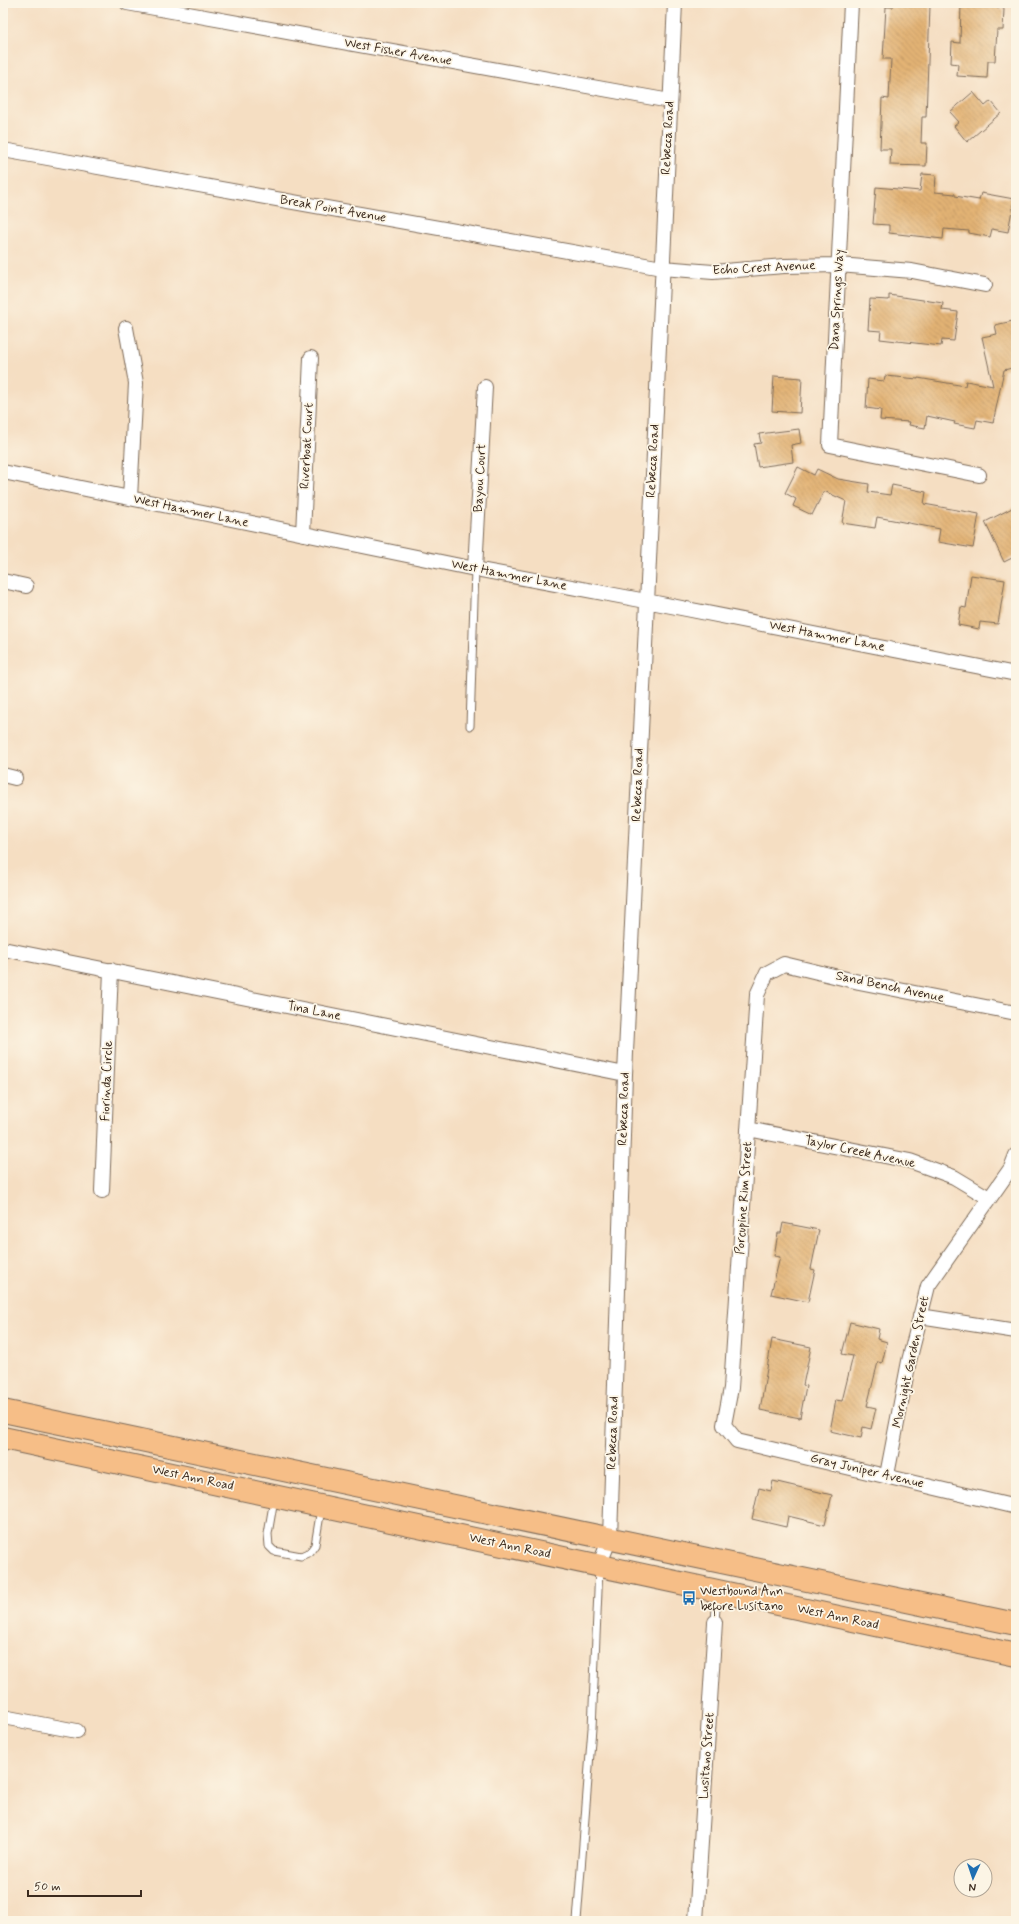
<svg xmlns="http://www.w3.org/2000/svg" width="1019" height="1924" viewBox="0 0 1019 1924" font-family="Mynerve,sans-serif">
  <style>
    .building { fill: url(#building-back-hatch) }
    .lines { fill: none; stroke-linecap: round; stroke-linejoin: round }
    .lane-casing { stroke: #7c6957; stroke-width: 9 }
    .street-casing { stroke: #7c6957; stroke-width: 16 }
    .primary-casing { stroke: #7c6957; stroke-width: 24 }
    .lane { stroke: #fff; stroke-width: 7 }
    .street { stroke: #fff; stroke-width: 14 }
    .primary { stroke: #f6be87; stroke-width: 22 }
    .labels { text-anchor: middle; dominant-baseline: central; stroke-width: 3.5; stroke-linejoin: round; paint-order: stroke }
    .street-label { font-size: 13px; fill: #3b2a1e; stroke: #fcf5e5 }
    .poi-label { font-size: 13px; fill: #3b2a1e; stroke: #fcf5e5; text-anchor: start }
  </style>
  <defs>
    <pattern id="building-back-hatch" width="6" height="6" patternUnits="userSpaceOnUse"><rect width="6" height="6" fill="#e3b374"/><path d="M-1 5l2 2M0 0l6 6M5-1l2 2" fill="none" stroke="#b9925f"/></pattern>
  </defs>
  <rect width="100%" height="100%" fill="#fcf5e5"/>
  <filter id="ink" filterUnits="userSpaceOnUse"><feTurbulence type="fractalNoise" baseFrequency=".025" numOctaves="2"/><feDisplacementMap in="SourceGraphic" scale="8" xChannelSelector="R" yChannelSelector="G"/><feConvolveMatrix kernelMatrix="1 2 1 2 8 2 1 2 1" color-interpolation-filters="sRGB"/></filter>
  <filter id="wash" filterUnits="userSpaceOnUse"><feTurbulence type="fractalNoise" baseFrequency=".012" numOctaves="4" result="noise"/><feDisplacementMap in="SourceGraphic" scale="16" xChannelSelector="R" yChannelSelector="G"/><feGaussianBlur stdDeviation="0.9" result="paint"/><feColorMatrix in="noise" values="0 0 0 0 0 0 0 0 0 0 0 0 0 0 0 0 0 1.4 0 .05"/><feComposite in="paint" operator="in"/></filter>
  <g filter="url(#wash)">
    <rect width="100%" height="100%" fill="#f5dec2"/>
    <g id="blocks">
      <path class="building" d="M 893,3 L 923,3 L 923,5 L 930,6 L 926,117 L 922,117 L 921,143 L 927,143 L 926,166 L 890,165 L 891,149 L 880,149 L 882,98 L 889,99 L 891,59 L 883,59 L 886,7 L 893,7 Z
        M 961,3 L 998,3 L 998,8 L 1004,9 L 1003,30 L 997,30 L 995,61 L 988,61 L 987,78 L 957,76 L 958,64 L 951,63 L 952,42 L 960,43 Z
        M 973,92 L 985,106 L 991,101 L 1001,113 L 967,142 L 954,126 L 959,122 L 950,112 Z
        M 922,174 L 936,175 L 935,192 L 955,194 L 955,196 L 979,200 L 981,193 L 1014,199 L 1008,232 L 992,229 L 990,237 L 969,233 L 969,231 L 944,229 L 943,239 L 889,233 L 889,225 L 873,224 L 876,187 L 920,191 Z
        M 889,295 L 943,303 L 942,310 L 958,312 L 954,341 L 942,340 L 941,346 L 880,339 L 881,331 L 868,330 L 870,299 L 889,300 Z
        M 1013,321 L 1016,336 L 1016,367 L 1004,370 L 993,423 L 977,420 L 975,428 L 954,424 L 955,422 L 927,416 L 925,428 L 909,425 L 910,422 L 880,420 L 881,410 L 866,408 L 868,379 L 884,381 L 885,376 L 918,379 L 918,378 L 965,386 L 966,381 L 993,386 L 982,337 L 997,334 L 995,325 Z
        M 774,376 L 802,378 L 800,413 L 772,411 Z
        M 799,429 L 801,443 L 791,445 L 793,462 L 758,467 L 754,444 L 761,443 L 759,434 Z
        M 798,467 L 814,475 L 817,469 L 838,479 L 869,484 L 868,492 L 890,495 L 892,485 L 926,492 L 924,504 L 979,514 L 973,548 L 938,542 L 940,529 L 877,517 L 875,528 L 842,523 L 846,501 L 824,491 L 812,515 L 793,506 L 796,499 L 785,493 Z
        M 1016,506 L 1016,556 L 1004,562 L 985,522 Z
        M 971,575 L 1005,580 L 998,624 L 980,622 L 979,629 L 958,625 L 961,607 L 966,608 Z
        M 783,1223 L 819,1230 L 811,1269 L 815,1270 L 808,1302 L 771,1294 L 780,1257 L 774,1256 L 778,1233 L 781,1233 Z
        M 850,1322 L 879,1329 L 877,1339 L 887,1342 L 882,1363 L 878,1362 L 867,1406 L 876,1408 L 871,1429 L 863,1427 L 861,1438 L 830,1431 L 836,1400 L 842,1401 L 853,1356 L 842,1354 Z
        M 772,1339 L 811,1347 L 803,1385 L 806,1386 L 800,1418 L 760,1410 Z
        M 773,1481 L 832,1495 L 825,1525 L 788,1516 L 786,1527 L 752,1519 L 759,1488 L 771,1491 Z"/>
    </g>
  </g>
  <g filter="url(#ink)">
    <use href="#blocks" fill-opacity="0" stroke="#7c6957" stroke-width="1"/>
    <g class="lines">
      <defs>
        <path id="lane" d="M 470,726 L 475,569
          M 274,1499 L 268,1534 L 269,1546 L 274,1551 L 301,1556 L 310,1552 L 315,1545 L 321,1509
          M 715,1622 L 717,1593
          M 577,1921 L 592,1728 L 599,1568"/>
        <path id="street" d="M 127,3 L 670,101
          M 851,3 L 830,445 L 979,475
          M 3,150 L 662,268 L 713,272 L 784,266 L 839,265 L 912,271 L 985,285
          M 126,328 L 136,383 L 130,498
          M 3,472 L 475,569 L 646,601 L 1016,674
          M 303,534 L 311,358
          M 475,569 L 485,387
          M 3,581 L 26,586
          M 3,775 L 15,778
          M 3,949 L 625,1074
          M 1016,1013 L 859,982 L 784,964 L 767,973 L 757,995 L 731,1388 L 724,1425 L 737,1441 L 1016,1507
          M 748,1129 L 910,1161 L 954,1177 L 989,1198
          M 102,1191 L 111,970
          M 920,1316 L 1016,1331
          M 887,1475 L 909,1361 L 928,1286 L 1011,1168 L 1016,1155
          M 599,1566 L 610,1538 L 625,1074 L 675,3
          M 3,1717 L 77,1731
          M 696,1921 L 715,1622"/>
        <path id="primary" d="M 3,1411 L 1016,1624
          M 3,1438 L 1016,1655"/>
      </defs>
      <use href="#lane" class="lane-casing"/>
      <use href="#street" class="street-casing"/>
      <use href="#primary" class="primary-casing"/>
      <use href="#lane" class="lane"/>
      <use href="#street" class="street"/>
      <use href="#primary" class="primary"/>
    </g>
  </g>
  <defs>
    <symbol id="bus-bare" viewBox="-9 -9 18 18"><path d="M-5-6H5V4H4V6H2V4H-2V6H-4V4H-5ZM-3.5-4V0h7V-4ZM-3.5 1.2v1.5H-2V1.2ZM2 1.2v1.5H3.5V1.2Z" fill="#1f6fb2" stroke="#fcf5e5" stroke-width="2.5" paint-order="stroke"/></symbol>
  </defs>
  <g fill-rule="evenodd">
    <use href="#bus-bare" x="679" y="1588" width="20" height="20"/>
  </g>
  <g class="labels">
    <g class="street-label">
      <text transform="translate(398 52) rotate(10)">West Fisher Avenue</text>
      <text transform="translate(668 138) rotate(-87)">Rebecca Road</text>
      <text transform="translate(333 209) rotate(10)">Break Point Avenue</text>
      <text transform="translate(764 268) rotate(-3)">Echo Crest Avenue</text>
      <text transform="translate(837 300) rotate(-87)">Dana Springs Way</text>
      <text transform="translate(307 446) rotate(-87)">Riverboat Court</text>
      <text transform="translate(653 461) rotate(-87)">Rebecca Road</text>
      <text transform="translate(480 478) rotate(-87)">Bayou Court</text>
      <text transform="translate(191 511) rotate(12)">West Hammer Lane</text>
      <text transform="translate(509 575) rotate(11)">West Hammer Lane</text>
      <text transform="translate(827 636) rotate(11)">West Hammer Lane</text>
      <text transform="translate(638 785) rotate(-88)">Rebecca Road</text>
      <text transform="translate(890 987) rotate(12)">Sand Bench Avenue</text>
      <text transform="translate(314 1011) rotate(11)">Tina Lane</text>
      <text transform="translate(107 1081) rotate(-88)">Fiorinda Circle</text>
      <text transform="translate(624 1109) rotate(-88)">Rebecca Road</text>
      <text transform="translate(860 1152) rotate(12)">Taylor Creek Avenue</text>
      <text transform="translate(744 1198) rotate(-86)">Porcupine Rim Street</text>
      <text transform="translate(911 1362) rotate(-78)">Mornight Garden Street</text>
      <text transform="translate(613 1433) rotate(-88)">Rebecca Road</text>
      <text transform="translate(867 1471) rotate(13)">Gray Juniper Avenue</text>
      <text transform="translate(193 1478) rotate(12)">West Ann Road</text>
      <text transform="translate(510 1546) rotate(12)">West Ann Road</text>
      <text transform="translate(838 1617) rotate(12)">West Ann Road</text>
      <text transform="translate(707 1756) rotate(-86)">Lusitano Street</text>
    </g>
    <g class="poi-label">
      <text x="700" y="1591">Westbound Ann<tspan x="700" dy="15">before Lusitano</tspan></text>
    </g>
  </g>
  <rect width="1019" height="1924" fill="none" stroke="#fcf5e5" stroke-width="16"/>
  <g transform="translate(973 1878) rotate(183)"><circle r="19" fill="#fcf5e5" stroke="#afa495"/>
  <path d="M0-3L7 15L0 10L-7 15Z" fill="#1f6fb2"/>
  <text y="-6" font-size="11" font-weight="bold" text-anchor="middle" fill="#3b2a1e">N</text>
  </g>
  <path d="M28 1890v6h113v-6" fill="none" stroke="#3b2a1e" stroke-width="2"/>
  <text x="34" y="1890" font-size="12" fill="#3b2a1e" stroke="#fcf5e5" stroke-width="3" paint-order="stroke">50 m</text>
</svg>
